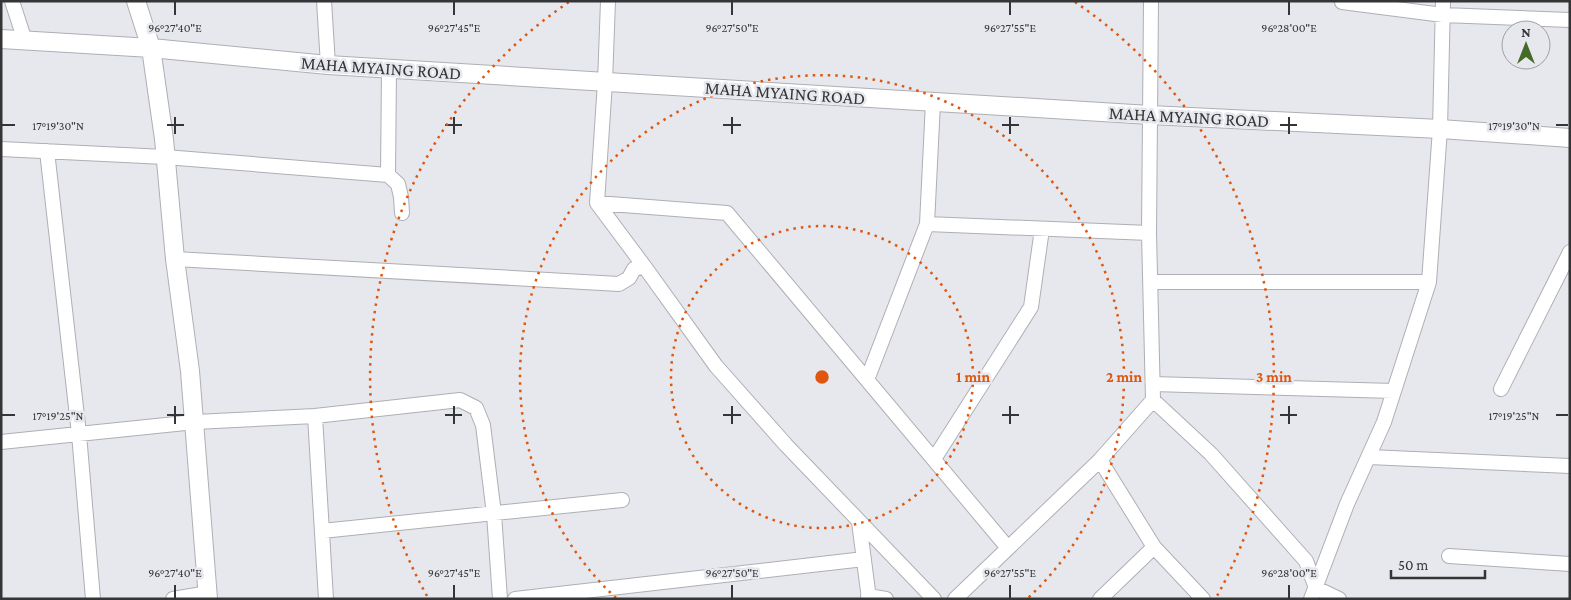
<svg xmlns="http://www.w3.org/2000/svg" width="1571" height="600" viewBox="0 0 1571 600" font-family="'Crimson Pro',serif">
  <style>
    .lines { fill: none; stroke-linecap: round; stroke-linejoin: round }
    .minor-casing { stroke: #aeafb4; stroke-width: 16 }
    .tertiary-casing { stroke: #aeafb4; stroke-width: 20 }
    .minor { stroke: #fff; stroke-width: 14 }
    .tertiary { stroke: #fff; stroke-width: 18 }
    .ticks { fill: none; stroke: #343537; stroke-width: 2 }
    .ring { fill: none; stroke: #df570e; stroke-width: 2.5; stroke-dasharray: 2.5 5 }
    .labels { text-anchor: middle; dominant-baseline: central; stroke-width: 5; stroke-linejoin: round; paint-order: stroke }
    .street-label { font-size: 18px; fill: #343537; stroke: #e7e8ed }
    .ticks-label { font-size: 12px; text-anchor: middle; fill: #343537; stroke: #e7e8ed; stroke-width: 5; stroke-linejoin: round; paint-order: stroke }
    .centre { fill: #df570e; stroke: #e7e8ed; stroke-width: 2.5 }
    .ring-label { font-size: 15px; text-anchor: middle; font-weight: bold; fill: #df570e; stroke: #e7e8ed; stroke-width: 5; stroke-linejoin: round; paint-order: stroke }
  </style>
  <rect width="100%" height="100%" fill="#e7e8ed"/>
  <g class="lines">
    <defs>
      <path id="minor" d="M 12,1 L 25,41
        M 324,1 L 328,65
        M 608,1 L 605,82 L 597,203 L 644,266 L 716,366 L 786,445 L 934,599
        M 1342,2 L 1443,15 L 1570,20
        M 1,149 L 165,157 L 388,175 L 389,69
        M 47,151 L 79,434 L 93,599
        M 388,175 L 398,184 L 401,197 L 402,213
        M 597,203 L 727,213 L 1008,548
        M 927,224 L 1149,233
        M 175,259 L 619,284 L 629,278 L 634,269 L 644,266
        M 1150,282 L 1429,282
        M 867,380 L 927,224 L 933,102
        M 1153,384 L 1394,391
        M 1501,389 L 1570,252
        M 1153,400 L 1211,454 L 1306,561 L 1316,588 L 1339,599
        M 315,416 L 326,599
        M 1,442 L 195,422 L 315,416 L 460,400 L 476,408 L 483,425 L 494,514 L 500,599
        M 1369,457 L 1570,466
        M 934,459 L 1031,307 L 1042,229
        M 1100,460 L 1154,547 L 1203,599
        M 859,522 L 869,599
        M 322,531 L 622,500
        M 1449,556 L 1570,564
        M 868,596 L 886,599
        M 173,599 L 208,593
        M 515,599 L 864,559
        M 955,599 L 1100,460 L 1153,400 L 1149,233 L 1151,1
        M 1100,599 L 1154,547
        M 1311,599 L 1347,504 L 1384,422 L 1429,282 L 1440,129 L 1443,1"/>
      <path id="tertiary" d="M 136,1 L 151,48 L 164,139 L 175,259 L 190,371 L 208,599
        M 1,39 L 151,48 L 328,65 L 1150,115 L 1440,129 L 1570,138"/>
    </defs>
    <use href="#minor" class="minor-casing"/>
    <use href="#tertiary" class="tertiary-casing"/>
    <use href="#minor" class="minor"/>
    <use href="#tertiary" class="tertiary"/>
  </g>
  <path class="ticks" d="M 175,2 L 175,15M 454,2 L 454,15M 732,2 L 732,15M 1010,2 L 1010,15M 1289,2 L 1289,15M 175,117 L 175,134M 454,117 L 454,134M 732,117 L 732,134M 1010,117 L 1010,134M 1289,117 L 1289,134M 2,125 L 15,125M 167,125 L 184,125M 445,125 L 462,125M 723,125 L 741,125M 1002,125 L 1019,125M 1280,125 L 1297,125M 1556,125 L 1568,125M 175,406 L 175,424M 454,406 L 454,424M 732,406 L 732,424M 1010,406 L 1010,424M 1289,406 L 1289,424M 2,415 L 15,415M 167,415 L 184,415M 445,415 L 462,415M 723,415 L 741,415M 1002,415 L 1019,415M 1280,415 L 1297,415M 1556,415 L 1568,415M 175,585 L 175,598M 454,585 L 454,598M 732,585 L 732,598M 1010,585 L 1010,598M 1289,585 L 1289,598"/>
  <g class="ring">
    <circle cx="822" cy="377" r="151"/>
    <path d="M616 598A302 302 0 1 1 1028 598"/>
    <path d="M427 596A452 452 0 0 1 569 2M1075 2A452 452 0 0 1 1217 596"/>
  </g>
  <g class="labels">
    <g class="street-label">
      <text transform="translate(381 68) rotate(4)">MAHA MYAING ROAD</text>
      <text transform="translate(785 93) rotate(4)">MAHA MYAING ROAD</text>
      <text transform="translate(1189 117) rotate(3)">MAHA MYAING ROAD</text>
    </g>
  </g>
  <g class="ticks-label">
    <text x="175" y="32">96°27'40"E</text>
    <text x="454" y="32">96°27'45"E</text>
    <text x="732" y="32">96°27'50"E</text>
    <text x="1010" y="32">96°27'55"E</text>
    <text x="1289" y="32">96°28'00"E</text>
    <text x="58" y="130">17°19'30"N</text>
    <text x="1514" y="130">17°19'30"N</text>
    <text x="58" y="420">17°19'25"N</text>
    <text x="1514" y="420">17°19'25"N</text>
    <text x="175" y="577">96°27'40"E</text>
    <text x="454" y="577">96°27'45"E</text>
    <text x="732" y="577">96°27'50"E</text>
    <text x="1010" y="577">96°27'55"E</text>
    <text x="1289" y="577">96°28'00"E</text>
  </g>
  <circle cx="822" cy="377" r="8" class="centre"/>
  <g class="ring-label">
    <text x="973" y="382">1 min</text>
    <text x="1124" y="382">2 min</text>
    <text x="1274" y="382">3 min</text>
  </g>
  <rect width="1571" height="600" fill="none" stroke="#343537" stroke-width="5"/>
  <g transform="translate(1526 45)"><circle r="24" fill="#e7e8ed" stroke="#9fa0a4"/>
  <path d="M0-4L9 19L0 12L-9 19Z" fill="#446b26"/>
  <text y="-8" font-size="14" font-weight="bold" text-anchor="middle" fill="#343537">N</text>
  </g>
  <path d="M1391 570v8h94v-8" fill="none" stroke="#343537" stroke-width="2.5"/>
  <text x="1398" y="570" font-size="15" fill="#343537" stroke="#e7e8ed" stroke-width="4" paint-order="stroke">50 m</text>
</svg>
